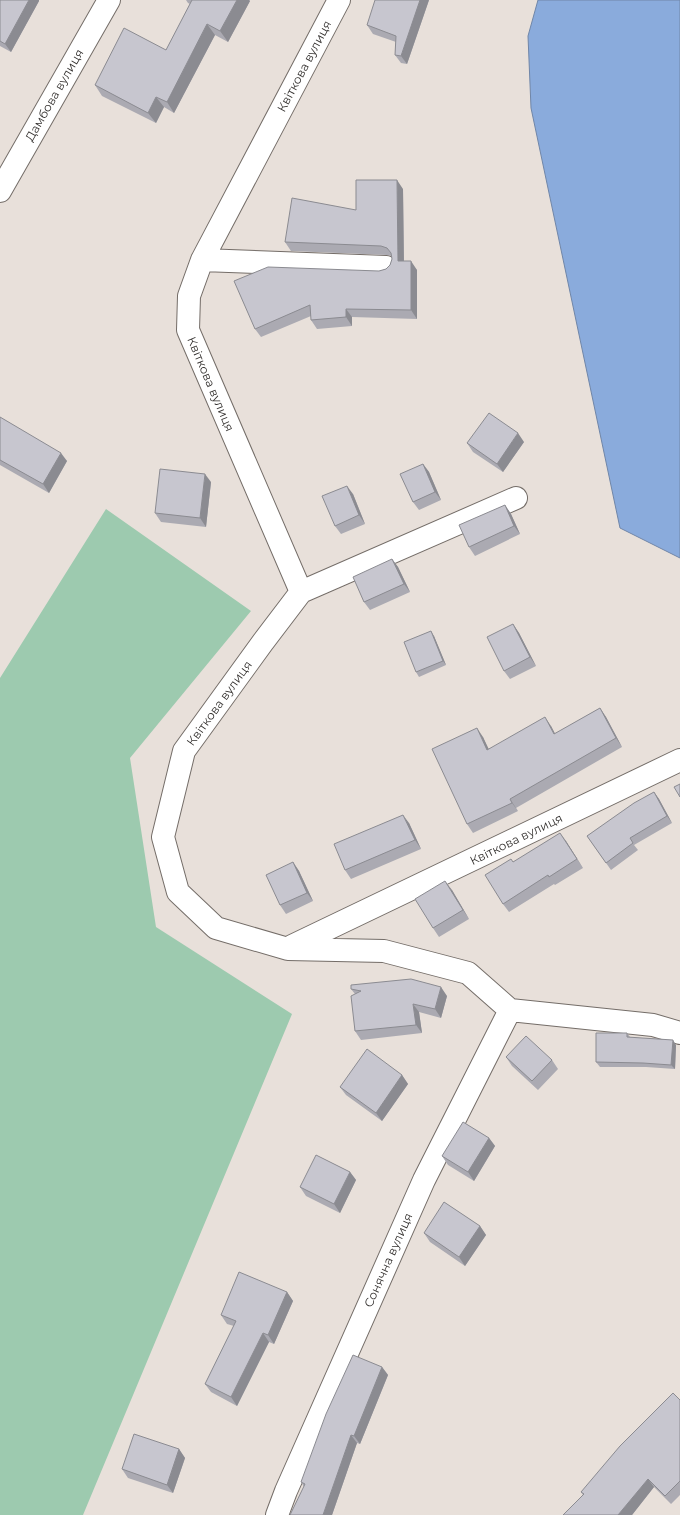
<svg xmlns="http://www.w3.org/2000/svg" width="680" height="1515" viewBox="0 0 680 1515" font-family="Montserrat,sans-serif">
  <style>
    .green { fill: #9dcaaf }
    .water { fill: #8aabdc; stroke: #7086a8 }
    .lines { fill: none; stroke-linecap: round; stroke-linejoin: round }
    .street-casing { stroke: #746d68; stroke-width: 24 }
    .street { stroke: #fff; stroke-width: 22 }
    .wall { fill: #abaab2 }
    .shaded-wall { fill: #8b8b91 }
    .building { fill: #c7c6cf; stroke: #8b8b91 }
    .labels { text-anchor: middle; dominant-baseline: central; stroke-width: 3; stroke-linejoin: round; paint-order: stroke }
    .street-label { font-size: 12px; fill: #33302e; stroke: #fff }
  </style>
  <rect width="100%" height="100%" fill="#e8e0da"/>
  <path class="green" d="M 106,509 L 251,611 L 130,758 L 156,927 L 292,1014 L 83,1515 L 0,1515 L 0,678 Z"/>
  <path class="water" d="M 538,0 L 680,0 L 680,558 L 620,528 L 531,108 L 528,36 Z"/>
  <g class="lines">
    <defs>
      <path id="street" d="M 339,0 L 202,260 L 189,296 L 188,330 L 301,592 L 263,642 L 184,751 L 163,837 L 178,892 L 216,928 L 288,949 L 384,951 L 468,973 L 510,1010 L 653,1025 L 680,1033
        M 0,191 L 109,0
        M 202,260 L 386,267
        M 301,592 L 516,498
        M 292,946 L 680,760
        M 277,1515 L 286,1491 L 424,1180 L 510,1010"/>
    </defs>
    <use href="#street" class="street-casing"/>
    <use href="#street" class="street"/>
  </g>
  <path class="wall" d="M 0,0 L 39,1 L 11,52 L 0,46 Z
    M 186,0 L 249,0 L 250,1 L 228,42 L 215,35 L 174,113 L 164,107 L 156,123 L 102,96 L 95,85 L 166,50 L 190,4 L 188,3 Z
    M 429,0 L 407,64 L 401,63 L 395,55 L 396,42 L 373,34 L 367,25 Z
    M 403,189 L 404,261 L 417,270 L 417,319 L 352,317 L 352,326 L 317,329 L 311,320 L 311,316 L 261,337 L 255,329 L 379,271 L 386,269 L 390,265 L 392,259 L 392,256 L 387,255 L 291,251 L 285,242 Z
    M 0,417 L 67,461 L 49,493 L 0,465 Z
    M 524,442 L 503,472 L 473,452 L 467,443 Z
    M 423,464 L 429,472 L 441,500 L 419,510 L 413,502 Z
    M 211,482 L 206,527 L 161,522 L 155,513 Z
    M 353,494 L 365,524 L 341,534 L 335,526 Z
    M 505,505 L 511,514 L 520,534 L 475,556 L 469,547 Z
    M 392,559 L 398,567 L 410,592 L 370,610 L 364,602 Z
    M 513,624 L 519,633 L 536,666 L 510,679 L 504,671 Z
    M 434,636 L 446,665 L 419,677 L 416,672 Z
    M 600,708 L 606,717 L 622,747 L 516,808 L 518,811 L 473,833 L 467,824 L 483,737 L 488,749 L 551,726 L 555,734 Z
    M 654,792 L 659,799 L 672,823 L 634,845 L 638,850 L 611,870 L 587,836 Z
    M 409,823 L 421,849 L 351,879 L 345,870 Z
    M 566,841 L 583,868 L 555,885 L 554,884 L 509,912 L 503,904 L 513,862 Z
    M 293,862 L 299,871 L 313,901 L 286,914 L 280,905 Z
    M 452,890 L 469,919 L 439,937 L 433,928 Z
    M 351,989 L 447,996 L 441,1018 L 419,1012 L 422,1033 L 361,1040 L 355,1031 L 355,994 Z
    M 627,1033 L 630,1037 L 676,1045 L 675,1069 L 646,1067 L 600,1067 L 596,1062 Z
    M 506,1057 L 552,1060 L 558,1069 L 538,1090 L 512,1066 Z
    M 402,1075 L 408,1084 L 382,1121 L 346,1095 L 340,1087 Z
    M 489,1138 L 495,1146 L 474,1181 L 448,1165 L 442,1156 Z
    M 350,1172 L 356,1180 L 340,1213 L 306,1196 L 300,1187 Z
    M 480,1226 L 486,1235 L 465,1266 L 430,1242 L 424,1233 Z
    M 287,1292 L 293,1301 L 274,1344 L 269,1342 L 237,1406 L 211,1392 L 205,1384 L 234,1326 L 227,1324 L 221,1315 Z
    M 382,1367 L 388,1375 L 360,1444 L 357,1443 L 332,1515 L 290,1515 L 304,1487 L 301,1482 Z
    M 680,1400 L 680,1495 L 671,1504 L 654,1487 L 632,1515 L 563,1515 L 583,1495 L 581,1492 Z
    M 179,1449 L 185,1458 L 173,1493 L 128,1478 L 122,1469 Z"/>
  <path class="shaded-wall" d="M 29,0 L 39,0 L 39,1 L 11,52 L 5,44 Z
    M 237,0 L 249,0 L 250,1 L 228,42 L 220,31 Z
    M 420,0 L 429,0 L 407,64 L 401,56 Z
    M 207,24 L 215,35 L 174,113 L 167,102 Z
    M 156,97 L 164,107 L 156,123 L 148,113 Z
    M 397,180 L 403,189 L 404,270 L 398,261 Z
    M 411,261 L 417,270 L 417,319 L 411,310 Z
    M 346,309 L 352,317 L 352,326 L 346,317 Z
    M 518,433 L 524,442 L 503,472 L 497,464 Z
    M 61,453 L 67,461 L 49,493 L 43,484 Z
    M 423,464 L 429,472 L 441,500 L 435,492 Z
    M 205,474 L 211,482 L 206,527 L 200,518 Z
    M 347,486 L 353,494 L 365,524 L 359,515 Z
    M 505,505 L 511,514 L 520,534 L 514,526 Z
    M 392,559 L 398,567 L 410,592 L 404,584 Z
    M 513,624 L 519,633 L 536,666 L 530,657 Z
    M 431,631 L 434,636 L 446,665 L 443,661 Z
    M 600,708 L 606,717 L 622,747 L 616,738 Z
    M 545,717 L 551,726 L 560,743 L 554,734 Z
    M 477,728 L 483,737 L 493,758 L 487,750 Z
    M 654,792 L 659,799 L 672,823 L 667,816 Z
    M 510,799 L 518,811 L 512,803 Z
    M 403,815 L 409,823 L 421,849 L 415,840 Z
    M 560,833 L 566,841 L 583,868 L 577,859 Z
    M 293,862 L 299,871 L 313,901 L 307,893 Z
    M 445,881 L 452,890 L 469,919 L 463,910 Z
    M 441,987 L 447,996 L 441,1018 L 435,1009 Z
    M 413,1004 L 419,1012 L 422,1033 L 416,1025 Z
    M 673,1040 L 676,1045 L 675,1069 L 671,1065 Z
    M 402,1075 L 408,1084 L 382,1121 L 376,1113 Z
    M 489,1138 L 495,1146 L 474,1181 L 468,1172 Z
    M 350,1172 L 356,1180 L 340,1213 L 334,1204 Z
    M 480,1226 L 486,1235 L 465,1266 L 459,1257 Z
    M 287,1292 L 293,1301 L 274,1344 L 268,1335 Z
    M 263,1333 L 269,1342 L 237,1406 L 231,1397 Z
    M 382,1367 L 388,1375 L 360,1444 L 354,1436 Z
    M 351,1435 L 357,1443 L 332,1515 L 323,1515 Z
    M 179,1449 L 185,1458 L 173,1493 L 167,1485 Z
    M 648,1479 L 654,1487 L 632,1515 L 618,1515 Z"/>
  <path class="building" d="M 0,0 L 29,0 L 5,44 L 0,41 Z
    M 192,0 L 237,0 L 220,31 L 207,24 L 167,102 L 156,97 L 148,113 L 95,85 L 124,28 L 166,50 Z
    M 375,0 L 420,0 L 401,56 L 395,55 L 396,36 L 367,25 Z
    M 356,180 L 397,180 L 398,261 L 411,261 L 411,310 L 346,309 L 346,317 L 311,320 L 310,305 L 255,329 L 234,281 L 268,267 L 379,271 L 386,269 L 390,265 L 392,259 L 391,253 L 387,248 L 381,246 L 285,242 L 292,198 L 356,210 Z
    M 489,413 L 518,433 L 497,464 L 467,443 Z
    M 0,417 L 61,453 L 43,484 L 0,460 Z
    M 423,464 L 435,492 L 413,502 L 400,474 Z
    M 160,469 L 205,474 L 200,518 L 155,513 Z
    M 347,486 L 359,515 L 335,526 L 322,496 Z
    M 505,505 L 514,526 L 469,547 L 459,525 Z
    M 392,559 L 404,584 L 364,602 L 353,577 Z
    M 513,624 L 530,657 L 504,671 L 487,637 Z
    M 431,631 L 443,661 L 416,672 L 404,642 Z
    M 600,708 L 616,738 L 510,799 L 512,803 L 467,824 L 432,749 L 477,728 L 487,750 L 545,717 L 554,734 Z
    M 680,784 L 680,797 L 674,787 Z
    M 654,792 L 667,816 L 630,838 L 633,843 L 606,863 L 587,836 L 634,803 Z
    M 403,815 L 415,840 L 345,870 L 334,844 Z
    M 560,833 L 577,859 L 549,877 L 548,875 L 503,904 L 485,875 L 511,859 L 513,862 Z
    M 293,862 L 307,893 L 280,905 L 266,875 Z
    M 445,881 L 463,910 L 433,928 L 415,899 Z
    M 411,979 L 441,987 L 435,1009 L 413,1004 L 416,1025 L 355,1031 L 351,996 L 361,991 L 351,989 L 351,985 Z
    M 596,1033 L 627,1033 L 627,1037 L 673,1040 L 671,1065 L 643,1063 L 596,1062 Z
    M 526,1036 L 552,1060 L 532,1081 L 506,1057 Z
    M 367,1049 L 402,1075 L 376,1113 L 340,1087 Z
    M 463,1122 L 489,1138 L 468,1172 L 442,1156 Z
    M 316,1155 L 350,1172 L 334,1204 L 300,1187 Z
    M 444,1202 L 480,1226 L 459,1257 L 424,1233 Z
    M 239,1272 L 287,1292 L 268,1335 L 263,1333 L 231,1397 L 205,1384 L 236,1321 L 221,1315 Z
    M 353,1355 L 382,1367 L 354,1436 L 351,1435 L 323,1515 L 290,1515 L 305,1484 L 301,1482 L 326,1414 Z
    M 673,1393 L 680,1400 L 680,1481 L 665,1496 L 648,1479 L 618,1515 L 563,1515 L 584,1494 L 581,1492 L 620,1446 Z
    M 134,1434 L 179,1449 L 167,1485 L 122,1469 Z"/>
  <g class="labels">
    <g class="street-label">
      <text transform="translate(304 66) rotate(-62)">Квіткова вулиця</text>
      <text transform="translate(54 95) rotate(-60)">Дамбова вулиця</text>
      <text transform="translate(211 384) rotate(67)">Квіткова вулиця</text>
      <text transform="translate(219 703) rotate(-54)">Квіткова вулиця</text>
      <text transform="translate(516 839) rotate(-26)">Квіткова вулиця</text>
      <text transform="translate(388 1260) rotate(-66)">Сонячна вулиця</text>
    </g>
  </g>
</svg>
